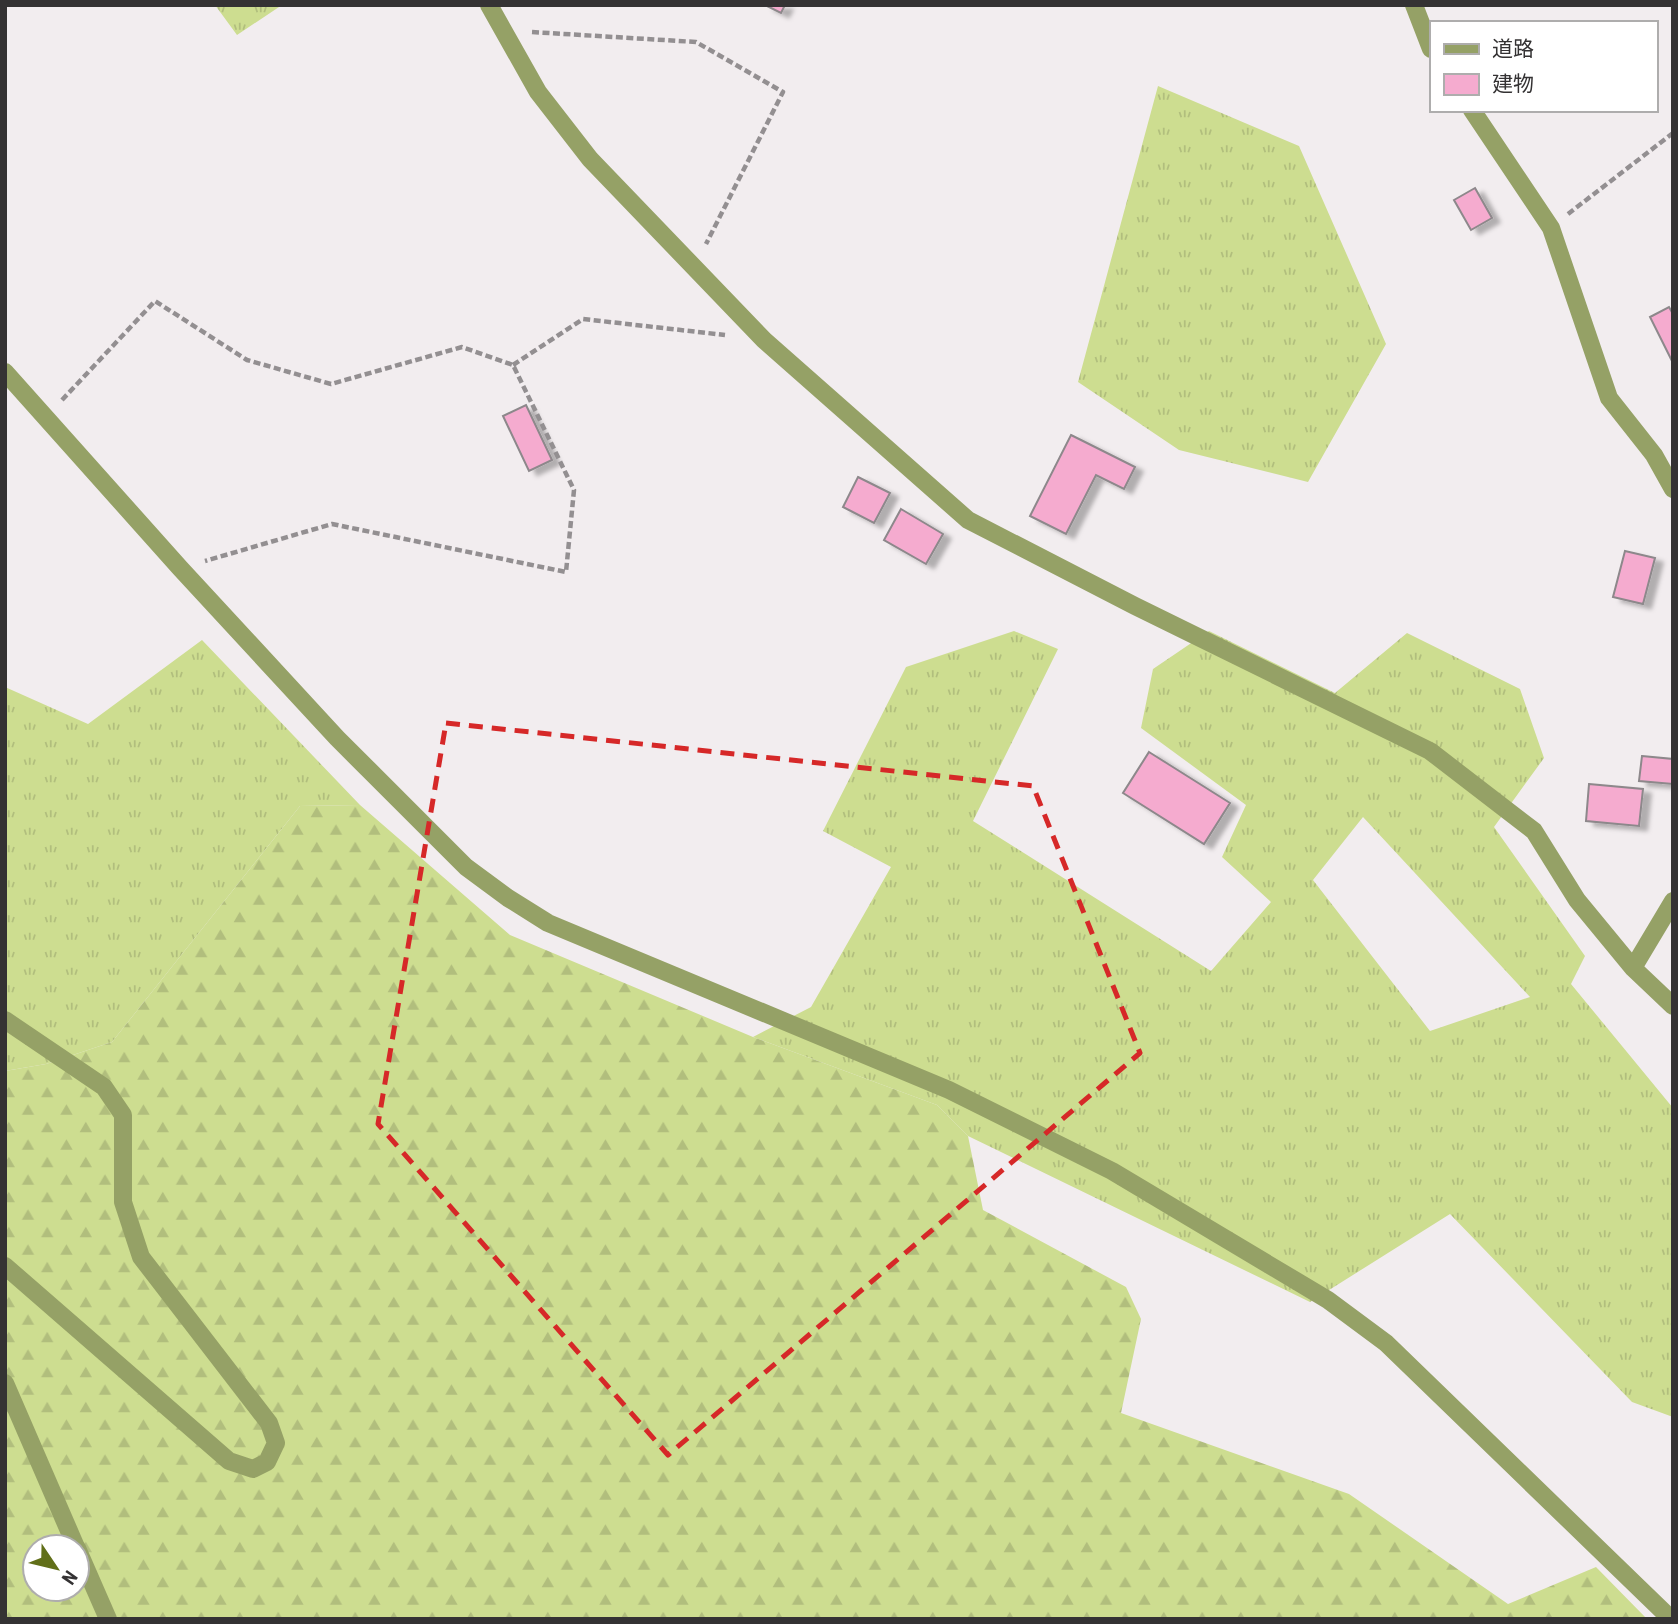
<svg xmlns="http://www.w3.org/2000/svg" width="1678" height="1624" viewBox="0 0 1678 1624" font-family="'Roboto Condensed','Noto Sans JP',sans-serif">
  <style>
    .grass { fill: url(#grass-tufts); fill-rule: evenodd }
    .forest { fill: url(#forest-firs); fill-rule: evenodd }
    .building { fill: #f5abcf; stroke: #8d888b; stroke-width: 2; filter: url(#shadow) }
    .lines { fill: none; stroke-linecap: round; stroke-linejoin: round }
    .path { stroke: #938f91; stroke-width: 4.5; stroke-dasharray: 7 3.5; stroke-linecap: butt }
    .street { stroke: #95a166; stroke-width: 18 }
    .marked { fill: none; stroke: #d62828; stroke-width: 5; stroke-dasharray: 14 9; stroke-linejoin: round }
  </style>
  <defs>
    <pattern id="grass-tufts" width="24" height="20" patternUnits="userSpaceOnUse" patternTransform="scale(1.75)"><rect width="24" height="20" fill="#cddd90"/><path d="M3 7l-1-3M5 7V3M7 7l1-3M15 17l-1-3M17 17v-4M19 17l1-3" fill="none" stroke="#b1be7d"/></pattern>
    <pattern id="forest-firs" width="22" height="20" patternUnits="userSpaceOnUse" patternTransform="scale(1.75)"><rect width="22" height="20" fill="#cddd90"/><path d="M5 1l3.5 6h-7zM16 11l3.5 6h-7z" fill="#b1be7d"/></pattern>
    <filter id="shadow"><feDropShadow dx="8" dy="4.5" stdDeviation="2" flood-color="#0004"/></filter>
  </defs>
  <rect width="100%" height="100%" fill="#f2edef"/>
  <path class="grass" d="M 215,5 L 282,5 L 237,35 Z
    M 1158,86 L 1299,146 L 1386,344 L 1308,482 L 1179,450 L 1078,382 Z
    M 1014,631 L 1058,649 L 973,821 L 1211,971 L 1271,902 L 1222,857 L 1246,805 L 1141,728 L 1153,669 L 1209,631 L 1335,693 L 1407,633 L 1520,689 L 1544,758 L 1494,827 L 1585,956 L 1571,984 L 1673,1108 L 1673,1417 L 1632,1402 L 1450,1214 L 1310,1302 L 968,1136 L 937,1105 L 753,1037 L 811,1007 L 891,867 L 823,831 L 906,667 ZM 1363,817 L 1530,997 L 1430,1031 L 1313,880 Z
    M 202,640 L 360,805 L 300,806 L 112,1042 L 46,1064 L 5,1071 L 5,687 L 88,724 Z"/>
  <path class="forest" d="M 360,805 L 510,935 L 753,1037 L 937,1105 L 968,1136 L 983,1210 L 1126,1287 L 1141,1319 L 1121,1413 L 1349,1494 L 1508,1604 L 1596,1567 L 1647,1619 L 5,1619 L 5,1071 L 46,1064 L 112,1042 L 300,806 ZM 35,1547 L 77,1547 L 77,1589 L 35,1589 Z"/>
  <path class="building" d="M 765,5 L 785,5 L 781,13 Z
    M 1475,188 L 1492,218 L 1471,230 L 1454,200 Z
    M 1669,307 L 1673,314 L 1673,363 L 1650,317 Z
    M 526,405 L 552,460 L 529,471 L 503,416 Z
    M 1071,435 L 1135,467 L 1124,489 L 1096,475 L 1066,534 L 1030,516 Z
    M 858,477 L 890,493 L 874,523 L 843,507 Z
    M 901,509 L 943,534 L 926,564 L 884,540 Z
    M 1625,551 L 1655,558 L 1643,604 L 1613,597 Z
    M 1149,752 L 1230,803 L 1204,844 L 1123,793 Z
    M 1642,756 L 1673,759 L 1673,784 L 1639,781 Z
    M 1589,784 L 1643,789 L 1639,826 L 1586,821 Z"/>
  <g class="lines">
    <path class="path" d="M 532,32 L 696,42 L 783,92 L 706,244
      M 1568,214 L 1673,133
      M 513,365 L 583,319 L 725,335
      M 62,400 L 155,301 L 247,360 L 331,384 L 462,347 L 513,365 L 574,490 L 566,572 L 332,524 L 205,561"/>
    <path class="street" d="M 489,5 L 538,92 L 590,159 L 764,340 L 968,520 L 1135,606 L 1430,751 L 1534,831 L 1577,900 L 1633,968 L 1673,1006
      M 1414,5 L 1431,49
      M 1472,110 L 1551,228 L 1609,398 L 1654,455 L 1673,489
      M 5,372 L 180,568 L 337,738 L 466,867 L 508,898 L 548,923 L 949,1090 L 1112,1171 L 1328,1300 L 1386,1343 L 1671,1619
      M 1633,968 L 1673,901
      M 5,1020 L 104,1087 L 123,1115 L 123,1202 L 141,1257 L 269,1423 L 276,1443 L 267,1462 L 253,1469 L 229,1461 L 5,1266
      M 5,1383 L 76,1547
      M 77,1548 L 108,1619"/>
  </g>
  <path class="marked" d="M 446,723 L 1033,786 L 1140,1053 L 668,1455 L 378,1124 Z"/>
  <rect width="1678" height="1624" fill="none" stroke="#343233" stroke-width="14"/>
  <rect x="1430" y="21" width="228" height="91" fill="#ffffff" stroke="#aeadad" stroke-width="2"/>
  <rect x="1444" y="44" width="35" height="10" fill="#95a166" stroke="#aeadad" stroke-width="2"/>
  <text x="1492" y="56" font-size="21" fill="#343233">道路</text>
  <rect x="1444" y="74" width="35" height="21" fill="#f5abcf" stroke="#aeadad" stroke-width="2"/>
  <text x="1492" y="91" font-size="21" fill="#343233">建物</text>
  <g transform="translate(56 1568) rotate(125)"><circle r="33" fill="#ffffff" stroke="#aeadad" stroke-width="2"/>
  <path d="M0-5L12 26L0 18L-12 26Z" fill="#616f19"/>
  <text y="-10" font-size="19" font-weight="bold" text-anchor="middle" fill="#343233">N</text>
  </g>
</svg>
